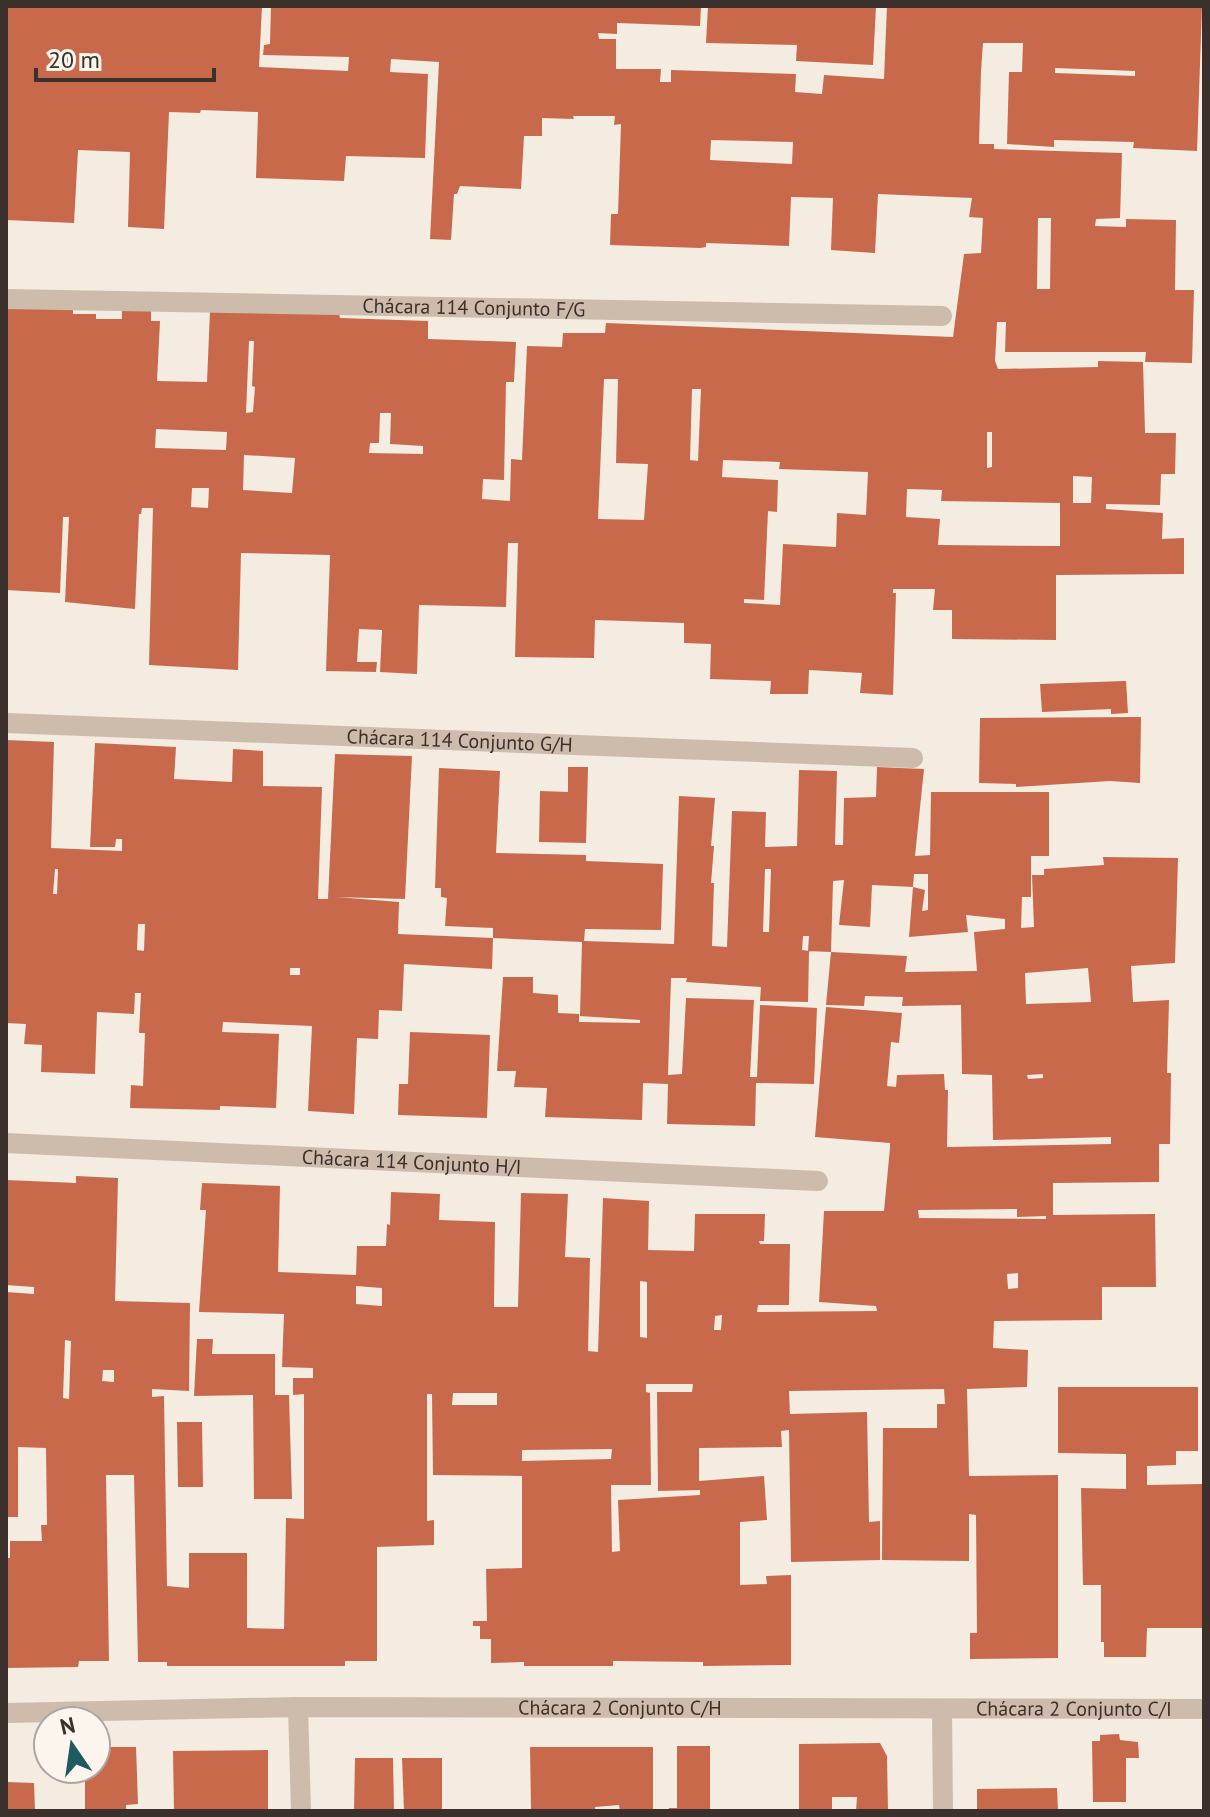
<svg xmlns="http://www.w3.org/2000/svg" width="1210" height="1817" viewBox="0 0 1210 1817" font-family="'PT Sans',sans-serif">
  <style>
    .building { fill: #c8694b; fill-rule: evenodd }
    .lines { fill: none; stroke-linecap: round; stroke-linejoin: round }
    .street { stroke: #cdbbac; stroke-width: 20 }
    .labels { text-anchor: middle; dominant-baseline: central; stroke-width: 6; stroke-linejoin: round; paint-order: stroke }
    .street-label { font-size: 20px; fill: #3b302b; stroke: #fbf5ee }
  </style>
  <rect width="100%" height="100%" fill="#f4ebe1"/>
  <path class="building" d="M 6,6 L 262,6 L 259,67 L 348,71 L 349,57 L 263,55 L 264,45 L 270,44 L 271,6 L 701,6 L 700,26 L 617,23 L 617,34 L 598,33 L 599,39 L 616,39 L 616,69 L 661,69 L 660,82 L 671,82 L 671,70 L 796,74 L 795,92 L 822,94 L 824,75 L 884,79 L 887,6 L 1202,6 L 1197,151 L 1133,148 L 1134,142 L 1054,140 L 1054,147 L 1007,144 L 1009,72 L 1022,72 L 1023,43 L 983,43 L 981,71 L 979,144 L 994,144 L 994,149 L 1122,153 L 1120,218 L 1096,219 L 1095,226 L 1126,227 L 1126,219 L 1176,220 L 1175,290 L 1194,290 L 1192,363 L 1145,362 L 1146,352 L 1005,352 L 1006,322 L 997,322 L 995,361 L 998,369 L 1098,367 L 1098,361 L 1143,362 L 1145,433 L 1176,433 L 1175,474 L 1161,474 L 1160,505 L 1106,504 L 1106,509 L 1163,513 L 1162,539 L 1184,538 L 1184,574 L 1056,575 L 1056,640 L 952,639 L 952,610 L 933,610 L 935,589 L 893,589 L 893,593 L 896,593 L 893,695 L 860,693 L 862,673 L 809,670 L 808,694 L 770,694 L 771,681 L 710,679 L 711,644 L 684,643 L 684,623 L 595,620 L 594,658 L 515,657 L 518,543 L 508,543 L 506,607 L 419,605 L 417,674 L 380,672 L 382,630 L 359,629 L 357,662 L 377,662 L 376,672 L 326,671 L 330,555 L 241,553 L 238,670 L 149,665 L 153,508 L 142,508 L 141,514 L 139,514 L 135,609 L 65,602 L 69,517 L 63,517 L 60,593 L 6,590 L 6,299 L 73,306 L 73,314 L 96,314 L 96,319 L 122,319 L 122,308 L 151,308 L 151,321 L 160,321 L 157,381 L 207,382 L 210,311 L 339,313 L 340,318 L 428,321 L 428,339 L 516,342 L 514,382 L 506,382 L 504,480 L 483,479 L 482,499 L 510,501 L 511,459 L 522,460 L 527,346 L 562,347 L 563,333 L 605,333 L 606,323 L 953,337 L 964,254 L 981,253 L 983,218 L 969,217 L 972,198 L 878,194 L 875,253 L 831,250 L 833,198 L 791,197 L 789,246 L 706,243 L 706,247 L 700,248 L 610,245 L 611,214 L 618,214 L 621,124 L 614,125 L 615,116 L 573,116 L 574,119 L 542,118 L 542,136 L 524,136 L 521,189 L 460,186 L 457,194 L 454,194 L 451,240 L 430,239 L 439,62 L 391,59 L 390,72 L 428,74 L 425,158 L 346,156 L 344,181 L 256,178 L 258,112 L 201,110 L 200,113 L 169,112 L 164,229 L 128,227 L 130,152 L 78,150 L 74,223 L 6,220 ZM 1055,68 L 1135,71 L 1135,76 L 1055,73 ZM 711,140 L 793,142 L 792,164 L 710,160 ZM 1038,218 L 1051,218 L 1050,289 L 1037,289 ZM 249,341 L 254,341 L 252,386 L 255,387 L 253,412 L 246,413 ZM 604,379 L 618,379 L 616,463 L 648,464 L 644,520 L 598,519 ZM 692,389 L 701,389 L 698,461 L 690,460 ZM 380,413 L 391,413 L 390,444 L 423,446 L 423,454 L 369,453 L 370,443 L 379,443 ZM 156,429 L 227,432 L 226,450 L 155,448 ZM 987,432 L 992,432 L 992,467 L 987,468 ZM 244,455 L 295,458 L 292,493 L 243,490 ZM 723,460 L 780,462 L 779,469 L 868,472 L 866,515 L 837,513 L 836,547 L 783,544 L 780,605 L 744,603 L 744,599 L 764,600 L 768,511 L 777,512 L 778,480 L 722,477 ZM 1073,476 L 1092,477 L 1091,503 L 1073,503 ZM 192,488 L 209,488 L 208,508 L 191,507 ZM 907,489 L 942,490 L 941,501 L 1060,503 L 1060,546 L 938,545 L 940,519 L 906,517 Z
    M 708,6 L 876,6 L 873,65 L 796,61 L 797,45 L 706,43 Z
    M 1124,681 L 1126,681 L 1128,713 L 1111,714 L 1111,709 L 1042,712 L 1040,684 Z
    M 1141,717 L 1140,783 L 1110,781 L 1016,787 L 1016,784 L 979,783 L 980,718 Z
    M 6,740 L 54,742 L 51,848 L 122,851 L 122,839 L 116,839 L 115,847 L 90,847 L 95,743 L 176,747 L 174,779 L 232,782 L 233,749 L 263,751 L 263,786 L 322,787 L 318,899 L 328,899 L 335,754 L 412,756 L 405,899 L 337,897 L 399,902 L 398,934 L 493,938 L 493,928 L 445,926 L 447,898 L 441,897 L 441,888 L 435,888 L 439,768 L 500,771 L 496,853 L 586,855 L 586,861 L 663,864 L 661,930 L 585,929 L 584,941 L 674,944 L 679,796 L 715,798 L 711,846 L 714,846 L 711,883 L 714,883 L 712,946 L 727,947 L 732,811 L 766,812 L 765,847 L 797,846 L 799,770 L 837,771 L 835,845 L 843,845 L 844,798 L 876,797 L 877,767 L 924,769 L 915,856 L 930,855 L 931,792 L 1049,792 L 1049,856 L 1031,856 L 1031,897 L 1022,897 L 1021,928 L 1034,927 L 1032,875 L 1044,875 L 1044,869 L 1104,865 L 1103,857 L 1178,858 L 1175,963 L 1131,966 L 1133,1002 L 1169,1000 L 1167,1073 L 1171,1073 L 1170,1144 L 1159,1144 L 1159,1182 L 1053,1183 L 1053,1215 L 1155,1214 L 1156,1287 L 1102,1287 L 1102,1320 L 994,1321 L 993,1348 L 1028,1350 L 1027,1387 L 967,1389 L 969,1476 L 1058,1475 L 1058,1658 L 970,1659 L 970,1633 L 977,1633 L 976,1515 L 969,1514 L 969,1561 L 882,1560 L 883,1428 L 937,1428 L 937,1404 L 945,1404 L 944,1389 L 789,1391 L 790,1414 L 867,1412 L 869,1522 L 880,1521 L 880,1560 L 791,1562 L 789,1430 L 781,1431 L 782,1447 L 699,1448 L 699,1481 L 764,1476 L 767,1520 L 740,1522 L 740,1585 L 767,1584 L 766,1576 L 791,1575 L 791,1665 L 703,1666 L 703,1662 L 613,1661 L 613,1666 L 524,1666 L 524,1662 L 491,1663 L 491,1639 L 480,1639 L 480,1626 L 473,1626 L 473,1621 L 487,1621 L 486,1569 L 522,1568 L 522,1476 L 433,1475 L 432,1394 L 427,1394 L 427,1521 L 434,1520 L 434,1545 L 377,1547 L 377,1661 L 345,1661 L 345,1666 L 167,1666 L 167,1662 L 138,1662 L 134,1475 L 106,1475 L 109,1661 L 79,1661 L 78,1667 L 6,1668 L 6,1558 L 10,1558 L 10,1541 L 42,1541 L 41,1525 L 47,1525 L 46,1448 L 18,1447 L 18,1517 L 6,1517 L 6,1292 L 34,1294 L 34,1287 L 6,1285 L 6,1180 L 76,1183 L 76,1176 L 118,1178 L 115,1301 L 190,1303 L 189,1391 L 152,1389 L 152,1397 L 164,1396 L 167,1586 L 189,1588 L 189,1553 L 247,1553 L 247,1628 L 284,1629 L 286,1518 L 304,1519 L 304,1394 L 293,1395 L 293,1378 L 313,1378 L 313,1368 L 282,1367 L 284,1314 L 199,1312 L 206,1210 L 200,1210 L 202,1183 L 280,1186 L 278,1272 L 356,1275 L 357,1246 L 386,1246 L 387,1224 L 390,1225 L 391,1192 L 440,1194 L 439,1220 L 495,1222 L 494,1307 L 518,1307 L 521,1193 L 568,1194 L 565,1257 L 590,1258 L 588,1351 L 598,1352 L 603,1198 L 649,1201 L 648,1250 L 694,1251 L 695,1214 L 765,1214 L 764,1241 L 759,1241 L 760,1244 L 790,1244 L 789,1305 L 758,1305 L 757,1312 L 877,1311 L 876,1306 L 819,1302 L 824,1211 L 884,1211 L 890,1148 L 890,1143 L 815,1137 L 826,1007 L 902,1013 L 899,1043 L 891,1042 L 887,1086 L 896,1087 L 897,1075 L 944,1074 L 945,1090 L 948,1090 L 947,1147 L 1111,1144 L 1111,1137 L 993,1140 L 992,1075 L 962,1074 L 961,1005 L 902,1006 L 903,997 L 865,996 L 864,1006 L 826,1005 L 831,952 L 808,951 L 809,936 L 803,936 L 802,950 L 809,951 L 808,1002 L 760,1001 L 761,987 L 686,982 L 687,978 L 671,978 L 668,1075 L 682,1074 L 686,998 L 754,1000 L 750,1077 L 757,1077 L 760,1005 L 817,1008 L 814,1084 L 756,1083 L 755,1126 L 667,1124 L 668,1084 L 643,1083 L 642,1120 L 545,1117 L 547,1088 L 514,1087 L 516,1071 L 497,1071 L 503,977 L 533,977 L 533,993 L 558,995 L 558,1013 L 579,1014 L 579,1022 L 640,1023 L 640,1020 L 580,1016 L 582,942 L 493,938 L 492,969 L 404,964 L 402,1011 L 379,1010 L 378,1039 L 357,1038 L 354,1114 L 308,1111 L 312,1026 L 223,1022 L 222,1032 L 279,1034 L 276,1108 L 220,1106 L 220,1110 L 130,1108 L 131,1085 L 143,1086 L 145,1033 L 139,1033 L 141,993 L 135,993 L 134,1014 L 97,1012 L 95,1074 L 41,1072 L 42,1045 L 24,1044 L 26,1024 L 6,1023 ZM 55,869 L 58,869 L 57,894 L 53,894 ZM 765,869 L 771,869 L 769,932 L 763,932 ZM 914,874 L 928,874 L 928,910 L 922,911 L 925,890 L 913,887 L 909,937 L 968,932 L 966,915 L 1005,919 L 1005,929 L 974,932 L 977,971 L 905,972 L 907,956 L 831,952 L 833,881 L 844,880 L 839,925 L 870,927 L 872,885 L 913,887 ZM 138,924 L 145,924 L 144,951 L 137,950 ZM 290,968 L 300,968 L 300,975 L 290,975 ZM 1088,968 L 1091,1002 L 1026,1004 L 1025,973 ZM 1043,1074 L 1043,1078 L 1028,1079 L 1027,1075 ZM 1017,1209 L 1017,1217 L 1046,1216 L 1046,1219 L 919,1218 L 918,1210 ZM 1018,1273 L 1018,1288 L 1008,1289 L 1007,1274 ZM 640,1281 L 647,1282 L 647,1338 L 640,1337 ZM 356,1286 L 382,1288 L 382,1306 L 356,1304 ZM 722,1315 L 721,1330 L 714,1330 L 715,1316 ZM 65,1340 L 71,1341 L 69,1399 L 63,1398 ZM 103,1370 L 114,1370 L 114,1382 L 102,1381 ZM 646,1384 L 693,1384 L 692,1392 L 657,1392 L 658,1491 L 700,1490 L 700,1495 L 618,1500 L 620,1551 L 612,1552 L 611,1485 L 651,1485 L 650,1393 L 646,1392 ZM 453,1393 L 497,1393 L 497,1405 L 452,1405 ZM 612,1449 L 611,1459 L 522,1461 L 522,1450 Z
    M 568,767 L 588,767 L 586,843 L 539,842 L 540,791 L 568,792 Z
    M 410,1032 L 490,1035 L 487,1118 L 398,1115 L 399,1084 L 408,1084 Z
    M 197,1339 L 213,1339 L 212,1354 L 275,1354 L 275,1395 L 289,1395 L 292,1499 L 254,1499 L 253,1395 L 194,1396 Z
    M 1058,1387 L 1198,1387 L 1198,1451 L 1176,1451 L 1176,1465 L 1147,1466 L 1147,1485 L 1204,1484 L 1204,1628 L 1147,1628 L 1146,1657 L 1104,1657 L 1104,1642 L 1101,1642 L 1101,1585 L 1083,1585 L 1081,1488 L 1126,1489 L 1126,1454 L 1058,1453 Z
    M 177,1422 L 202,1422 L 203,1487 L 178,1487 Z
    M 1119,1734 L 1120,1740 L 1138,1742 L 1139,1758 L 1126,1758 L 1126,1802 L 1093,1802 L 1092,1741 L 1100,1741 L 1100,1735 Z
    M 880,1743 L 887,1756 L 888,1811 L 856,1811 L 857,1797 L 832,1797 L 832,1811 L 799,1811 L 799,1744 Z
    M 677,1746 L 710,1746 L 710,1811 L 669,1811 L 669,1808 L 677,1808 Z
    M 96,1747 L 136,1747 L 138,1804 L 126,1805 L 126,1811 L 85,1811 L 85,1769 L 96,1769 Z
    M 530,1747 L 653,1747 L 653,1811 L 620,1811 L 619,1805 L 595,1807 L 595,1811 L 531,1811 Z
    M 268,1750 L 268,1811 L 174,1811 L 173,1751 Z
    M 355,1758 L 393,1758 L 394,1811 L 354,1811 Z
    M 402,1758 L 442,1758 L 442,1811 L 404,1811 Z
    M 6,1782 L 34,1783 L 35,1811 L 6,1811 Z
    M 1057,1788 L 1058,1811 L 977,1811 L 977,1789 Z"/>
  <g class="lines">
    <g class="street">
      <path id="s1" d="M 6,299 L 942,316"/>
      <path id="s2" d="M 6,723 L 913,758"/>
      <path id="s3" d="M 6,1143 L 818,1181"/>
      <path d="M 298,1707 L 301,1811"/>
      <path d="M 942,1709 L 943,1811"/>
      <path id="s4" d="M 6,1713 L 298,1707 L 1204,1709"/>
    </g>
  </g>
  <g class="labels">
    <g class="street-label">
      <text stroke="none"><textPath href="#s1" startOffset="468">Chácara 114 Conjunto F/G</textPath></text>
      <text stroke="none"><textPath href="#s2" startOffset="454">Chácara 114 Conjunto G/H</textPath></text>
      <text stroke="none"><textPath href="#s3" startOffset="406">Chácara 114 Conjunto H/I</textPath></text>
      <text stroke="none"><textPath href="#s4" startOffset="614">Chácara 2 Conjunto C/H</textPath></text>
      <text stroke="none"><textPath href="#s4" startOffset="1068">Chácara 2 Conjunto C/I</textPath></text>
    </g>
  </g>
  <rect width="1210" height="1817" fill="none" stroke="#3b302b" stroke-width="16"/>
  <g transform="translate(72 1745) rotate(347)"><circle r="38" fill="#fbf5ee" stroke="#aea6a0" stroke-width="2"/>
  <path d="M0-6L14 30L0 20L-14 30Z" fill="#1f5a5e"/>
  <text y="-12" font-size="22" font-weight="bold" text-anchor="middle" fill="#3b302b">N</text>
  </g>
  <path d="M36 68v12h178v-12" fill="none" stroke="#3b302b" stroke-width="4"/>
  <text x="48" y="68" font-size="24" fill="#3b302b" stroke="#fbf5ee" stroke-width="6" paint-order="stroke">20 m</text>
</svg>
